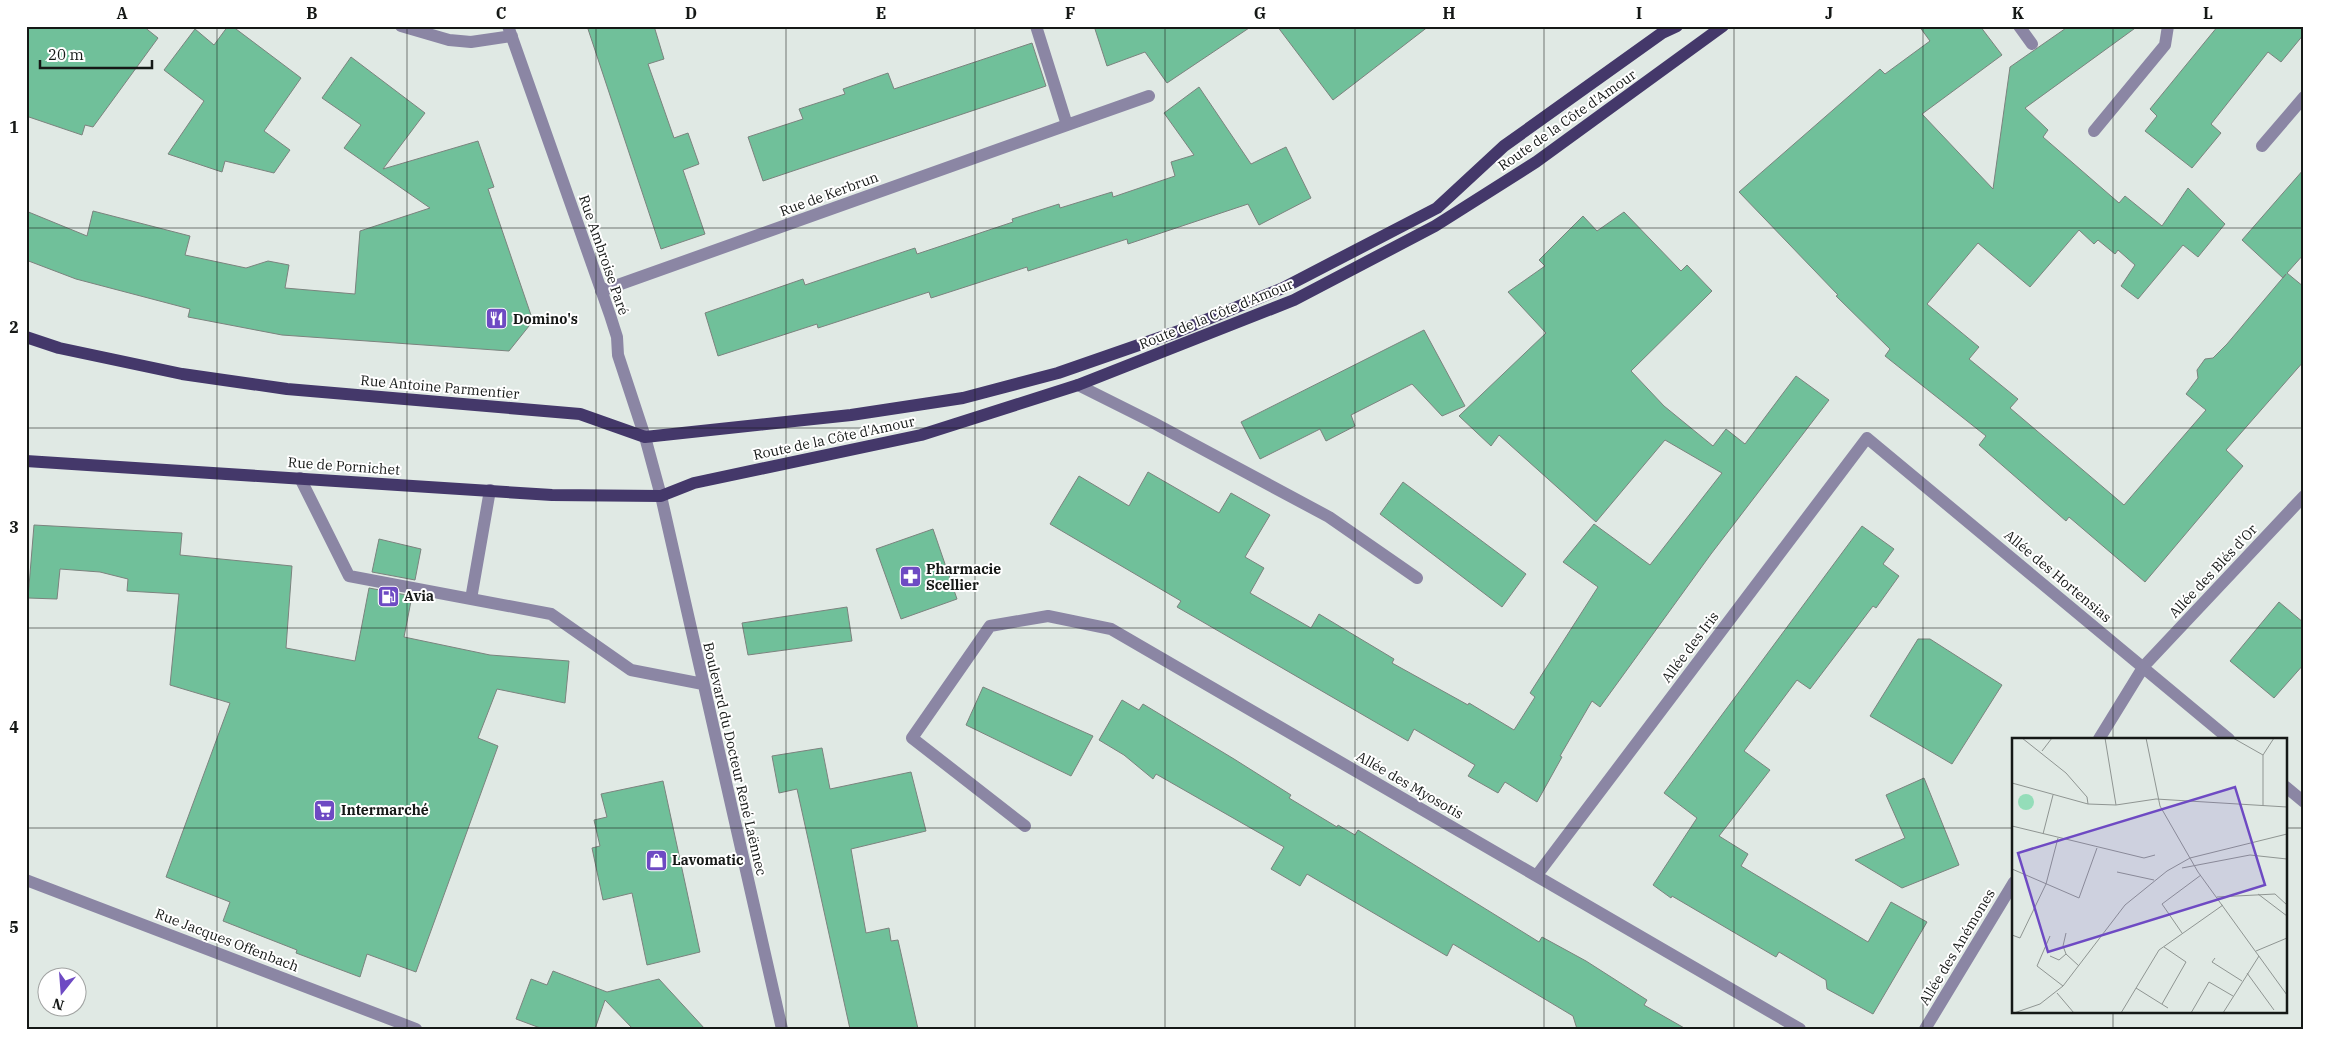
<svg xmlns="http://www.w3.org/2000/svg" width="2330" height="1055" viewBox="0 0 2330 1055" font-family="'IBM Plex Serif',serif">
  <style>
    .building { fill: #70c09a; stroke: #7b837e }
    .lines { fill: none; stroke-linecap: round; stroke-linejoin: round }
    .minor { stroke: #8b86a4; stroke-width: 12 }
    .major { stroke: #44386a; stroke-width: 12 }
    .grid { fill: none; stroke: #151816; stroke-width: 1; stroke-opacity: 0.55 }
    .labels { text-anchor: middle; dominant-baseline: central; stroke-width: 4; stroke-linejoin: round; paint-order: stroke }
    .street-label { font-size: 14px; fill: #151816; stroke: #fff }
    .poi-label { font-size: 14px; font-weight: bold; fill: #151816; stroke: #fff; text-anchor: start }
    .inset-road { fill: none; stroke: #8f9592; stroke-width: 1 }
    .view { fill: #6e4ac3; fill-opacity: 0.15; stroke: #6e4ac3; stroke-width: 2.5 }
    .inset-edge { fill: none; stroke: #151816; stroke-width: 2.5 }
    .neatline { fill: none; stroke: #151816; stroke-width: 2 }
    .grid-label { font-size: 16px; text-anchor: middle; font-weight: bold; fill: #151816 }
  </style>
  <rect width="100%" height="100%" fill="#e0e9e4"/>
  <path class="building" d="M 26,26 L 143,26 L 158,38 L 93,127 L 85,125 L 82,135 L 26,116 Z
    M 228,26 L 232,26 L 301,78 L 264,131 L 290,150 L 274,173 L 225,161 L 222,172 L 168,154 L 204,101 L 164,70 L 195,29 L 214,45 Z
    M 587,26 L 654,26 L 664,59 L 648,64 L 674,138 L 688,133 L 699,164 L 683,170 L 705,234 L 661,249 Z
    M 1094,26 L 1252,26 L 1167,83 L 1145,52 L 1107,66 Z
    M 1277,26 L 1429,26 L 1333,100 Z
    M 1919,26 L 1980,26 L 2002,55 L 1922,114 L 1993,189 L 2010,67 L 2069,26 L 2138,26 L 2025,108 L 2048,130 L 2043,137 L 2119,203 L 2125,196 L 2162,226 L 2188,188 L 2225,224 L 2198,257 L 2183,245 L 2138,299 L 2121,286 L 2135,265 L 2118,250 L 2115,254 L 2098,240 L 2094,244 L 2079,230 L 2030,287 L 1978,243 L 1927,304 L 1979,347 L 1969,359 L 2018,399 L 2010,408 L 2124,505 L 2206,410 L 2186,394 L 2198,378 L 2197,370 L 2205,359 L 2213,358 L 2227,344 L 2286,274 L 2283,278 L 2242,240 L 2304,169 L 2304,254 L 2287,273 L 2304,287 L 2304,361 L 2226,450 L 2243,466 L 2145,582 L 2069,517 L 2066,521 L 1979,445 L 1986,436 L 1885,356 L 1890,349 L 1836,296 L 1838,295 L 1739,192 L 1880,69 L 1885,74 L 1930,41 Z
    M 2218,26 L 2304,26 L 2304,34 L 2281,62 L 2268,52 L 2211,124 L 2221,133 L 2192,168 L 2145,131 L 2157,116 L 2150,109 Z
    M 1032,43 L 1046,86 L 763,181 L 748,137 L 803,119 L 799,109 L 845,94 L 843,89 L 888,73 L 894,89 Z
    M 351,57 L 425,113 L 383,169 L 478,141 L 494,187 L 488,189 L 533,321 L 509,351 L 282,335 L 188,317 L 190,309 L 76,279 L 26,260 L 26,211 L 87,236 L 93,211 L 190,236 L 185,255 L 246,268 L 268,261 L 289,265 L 285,288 L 355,294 L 360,231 L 430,208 L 344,148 L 361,125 L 322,98 Z
    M 1199,87 L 1251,164 L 1286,147 L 1311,198 L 1259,225 L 1248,204 L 1128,244 L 1127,239 L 1028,271 L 1027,267 L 931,298 L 929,292 L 818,328 L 817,324 L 718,356 L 705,313 L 803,279 L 805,285 L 915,248 L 917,254 L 1013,222 L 1012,219 L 1059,204 L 1060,208 L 1112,192 L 1113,197 L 1175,176 L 1171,162 L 1194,155 L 1164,113 Z
    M 1624,212 L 1679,269 L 1681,271 L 1687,265 L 1712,291 L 1631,371 L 1664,406 L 1713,446 L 1726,429 L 1745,444 L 1796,376 L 1829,400 L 1711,554 L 1600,707 L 1592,701 L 1560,756 L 1562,757 L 1537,802 L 1505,782 L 1498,793 L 1468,776 L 1475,765 L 1414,729 L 1408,741 L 1177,607 L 1181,601 L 1050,524 L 1079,476 L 1129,506 L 1148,472 L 1219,513 L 1231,493 L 1270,515 L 1245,557 L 1264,568 L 1250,593 L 1311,628 L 1319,614 L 1394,659 L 1392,663 L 1468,705 L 1469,703 L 1514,730 L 1535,697 L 1530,693 L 1598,587 L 1563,562 L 1594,524 L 1650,565 L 1722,473 L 1665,440 L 1596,522 L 1499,435 L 1491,446 L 1459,416 L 1546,333 L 1508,292 L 1545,266 L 1539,260 L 1583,216 L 1597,231 Z
    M 1424,330 L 1465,406 L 1442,416 L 1412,384 L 1351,415 L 1355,426 L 1326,441 L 1320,429 L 1260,459 L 1241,422 Z
    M 1403,482 L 1526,574 L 1502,607 L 1380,514 Z
    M 34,525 L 182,533 L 180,555 L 292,566 L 286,648 L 355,661 L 369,588 L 412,596 L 404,637 L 490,655 L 569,661 L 565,703 L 497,689 L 478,738 L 498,746 L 416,972 L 367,954 L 360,977 L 296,953 L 297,950 L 223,921 L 230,902 L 166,877 L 230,703 L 170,685 L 179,594 L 127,591 L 128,579 L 100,572 L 60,569 L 57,599 L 28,598 Z
    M 1862,526 L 1894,549 L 1883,564 L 1899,576 L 1876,608 L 1873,606 L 1810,689 L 1797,680 L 1744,751 L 1770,770 L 1719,836 L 1748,854 L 1741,866 L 1868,942 L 1891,902 L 1927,922 L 1873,1014 L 1827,989 L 1826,980 L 1779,952 L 1776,957 L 1672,896 L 1671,898 L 1653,885 L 1697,818 L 1664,793 Z
    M 933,529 L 957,599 L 901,619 L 876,549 Z
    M 379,539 L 421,549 L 415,580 L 372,572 Z
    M 2279,602 L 2304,623 L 2304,664 L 2274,698 L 2230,661 Z
    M 847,607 L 852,641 L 748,655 L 742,623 Z
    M 1918,639 L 1930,639 L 2002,685 L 1952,764 L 1870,716 Z
    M 983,687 L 1093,736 L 1071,776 L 966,725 Z
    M 1122,700 L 1139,710 L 1143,704 L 1234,759 L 1291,795 L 1289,798 L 1337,827 L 1338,825 L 1355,835 L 1358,830 L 1539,942 L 1542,937 L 1586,961 L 1647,1000 L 1644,1005 L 1686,1029 L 1577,1029 L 1573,1016 L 1453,944 L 1447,956 L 1307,874 L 1300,886 L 1271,869 L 1284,847 L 1156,774 L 1153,779 L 1124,755 L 1099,740 Z
    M 822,748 L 830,789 L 911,772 L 926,831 L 851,849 L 866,933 L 889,928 L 891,941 L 898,940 L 918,1029 L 850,1029 L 797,789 L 779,793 L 772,756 Z
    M 1924,778 L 1959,865 L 1902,888 L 1855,860 L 1905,838 L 1886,795 Z
    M 663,781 L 700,952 L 647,965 L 632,893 L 603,900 L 592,848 L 600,846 L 594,820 L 607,817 L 601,794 Z
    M 553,971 L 607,992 L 659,979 L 705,1029 L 633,1029 L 605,1000 L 595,1029 L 543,1029 L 516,1019 L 531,979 L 547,985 Z"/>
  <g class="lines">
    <path class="minor" d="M 401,26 L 449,40 L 471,42 L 512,36
      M 508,26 L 610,315 L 617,337 L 618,355 L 645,437 L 661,496 L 782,1029
      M 2019,26 L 2032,44
      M 1067,125 L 1149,96
      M 2094,131 L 2165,45 L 2168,26
      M 2262,146 L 2304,97
      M 601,291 L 1067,125 L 1036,26
      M 1078,385 L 1152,422 L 1329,517 L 1417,578
      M 300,478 L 349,576 L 551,614 L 631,670 L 703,684
      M 471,599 L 490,490
      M 2099,739 L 2144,666 L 2304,496
      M 2286,787 L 2304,802
      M 1025,826 L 912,738 L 990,626 L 1048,616 L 1111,629 L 1800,1029
      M 1537,875 L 1867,438 L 2229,739
      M 26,880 L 416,1029
      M 1925,1029 L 2014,882"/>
    <path class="major" d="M 26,337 L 59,348 L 182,374 L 287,389 L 580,414 L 645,437 L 851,415 L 963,398 L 1058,373 L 1179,331 L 1283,288 L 1437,208 L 1504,146 L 1662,33 L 1677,26
      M 26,461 L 552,495 L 661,496 L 694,483 L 921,435 L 1078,385 L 1294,300 L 1435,226 L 1536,162 L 1723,26"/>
  </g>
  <path class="grid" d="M 217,26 L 217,1029M 407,26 L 407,1029M 596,26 L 596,1029M 786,26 L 786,1029M 975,26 L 975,1029M 1165,26 L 1165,1029M 1355,26 L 1355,1029M 1544,26 L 1544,1029M 1734,26 L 1734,1029M 1923,26 L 1923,1029M 2113,26 L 2113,739M 26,228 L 2304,228M 26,428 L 2304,428M 26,628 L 2304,628M 26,828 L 2014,828M 2286,828 L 2304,828M 2113,1011 L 2113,1029"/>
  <defs>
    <symbol id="restaurant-square" viewBox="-11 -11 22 22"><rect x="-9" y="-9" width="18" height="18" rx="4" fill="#6e4ac3" stroke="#fff"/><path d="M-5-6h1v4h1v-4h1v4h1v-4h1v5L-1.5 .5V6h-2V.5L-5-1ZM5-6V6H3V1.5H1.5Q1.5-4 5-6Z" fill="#fff"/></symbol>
    <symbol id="pharmacy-square" viewBox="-11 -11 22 22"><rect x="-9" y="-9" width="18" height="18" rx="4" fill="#6e4ac3" stroke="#fff"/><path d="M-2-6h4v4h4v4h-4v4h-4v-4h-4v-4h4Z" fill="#fff"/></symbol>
    <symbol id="fuel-square" viewBox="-11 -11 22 22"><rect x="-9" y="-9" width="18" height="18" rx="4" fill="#6e4ac3" stroke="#fff"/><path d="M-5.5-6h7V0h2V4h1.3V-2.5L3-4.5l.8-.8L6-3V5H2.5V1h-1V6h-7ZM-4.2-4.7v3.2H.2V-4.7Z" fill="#fff"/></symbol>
    <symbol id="supermarket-square" viewBox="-11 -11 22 22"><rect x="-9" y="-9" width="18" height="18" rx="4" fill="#6e4ac3" stroke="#fff"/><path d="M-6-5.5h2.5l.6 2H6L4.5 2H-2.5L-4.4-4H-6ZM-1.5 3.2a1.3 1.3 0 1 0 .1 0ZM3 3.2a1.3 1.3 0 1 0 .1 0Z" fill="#fff"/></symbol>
    <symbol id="shop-square" viewBox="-11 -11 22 22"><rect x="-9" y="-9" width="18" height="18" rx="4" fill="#6e4ac3" stroke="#fff"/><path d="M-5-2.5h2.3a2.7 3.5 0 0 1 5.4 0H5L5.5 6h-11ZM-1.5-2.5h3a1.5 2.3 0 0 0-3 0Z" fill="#fff"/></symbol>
  </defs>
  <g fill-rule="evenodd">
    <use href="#restaurant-square" x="484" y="306" width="25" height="25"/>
    <use href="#pharmacy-square" x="898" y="564" width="25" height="25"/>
    <use href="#fuel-square" x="376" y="584" width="25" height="25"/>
    <use href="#supermarket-square" x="312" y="798" width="25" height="25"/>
    <use href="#shop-square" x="644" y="848" width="25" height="25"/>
  </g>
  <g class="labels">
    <g class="street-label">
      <text transform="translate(1567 120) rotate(-35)">Route de la Côte d'Amour</text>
      <text transform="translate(829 194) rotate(-20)">Rue de Kerbrun</text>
      <text transform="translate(604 255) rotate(71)">Rue Ambroise Paré</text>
      <text transform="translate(1216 314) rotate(-22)">Route de la Côte d'Amour</text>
      <text transform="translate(440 387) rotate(5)">Rue Antoine Parmentier</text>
      <text transform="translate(834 438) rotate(-12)">Route de la Côte d'Amour</text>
      <text transform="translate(344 466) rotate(4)">Rue de Pornichet</text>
      <text transform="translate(2213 571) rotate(-47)">Allée des Blés d'Or</text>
      <text transform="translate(2058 576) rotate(40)">Allée des Hortensias</text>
      <text transform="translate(1690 647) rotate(-53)">Allée des Iris</text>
      <text transform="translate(735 759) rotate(77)">Boulevard du Docteur René Laënnec</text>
      <text transform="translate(1410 785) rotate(30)">Allée des Myosotis</text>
      <text transform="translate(227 940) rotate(21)">Rue Jacques Offenbach</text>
      <text transform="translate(1957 947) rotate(-59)">Allée des Anémones</text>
    </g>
    <g class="poi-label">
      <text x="513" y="319">Domino's</text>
      <text x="926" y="569">Pharmacie<tspan x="926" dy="16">Scellier</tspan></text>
      <text x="404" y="596">Avia</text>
      <text x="341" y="810">Intermarché</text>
      <text x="672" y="860">Lavomatic</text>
    </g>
  </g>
  <g transform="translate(2012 738)">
    <rect width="275" height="275" fill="#e0e9e4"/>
    <path d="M6 64a8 8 0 1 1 16 0a8 8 0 1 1-16 0Z" fill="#94ddb9"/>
    <path class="inset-road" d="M 10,0 L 54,35 L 75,59 L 76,66M 93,0 L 104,67M 134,0 L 148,68 L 186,134 L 275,257M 221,0 L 251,17M 30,13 L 40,0M 0,45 L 76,66 L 104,67 L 144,61 L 275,69M 251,68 L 251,17 L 262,0M 0,88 L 132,120 L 143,117M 31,96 L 41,57M 170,130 L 238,117 L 275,121M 0,131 L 67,160 L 85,110M 105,134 L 142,142M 246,156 L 275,178M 205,159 L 263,156 L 275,167M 54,195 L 51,208 L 54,216 L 67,228M 170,195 L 150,166 L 189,137M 0,197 L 8,200 L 34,146 L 46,100M 38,198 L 25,228 L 51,248M 244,213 L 275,200M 38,218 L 47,222 L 54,216M 203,220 L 200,224 L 230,243M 235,235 L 262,272M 124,250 L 156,270M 45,255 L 62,275M 150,266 L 174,224 L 152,209M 2,275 L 28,266 L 51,248 L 113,167 L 155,133 L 178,120 L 275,96M 109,275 L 147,212 L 211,167M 179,275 L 197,244 L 221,258M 211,275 L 247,218"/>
    <path class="view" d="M 223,49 L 253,147 L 36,214 L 6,115 Z"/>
    <rect width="275" height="275" class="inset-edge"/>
  </g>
  <rect width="2330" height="1055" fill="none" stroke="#ffffff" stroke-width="55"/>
  <g transform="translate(62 992) rotate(197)"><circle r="24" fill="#ffffff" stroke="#a1a3a2"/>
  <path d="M0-4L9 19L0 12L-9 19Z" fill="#6e4ac3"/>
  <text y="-8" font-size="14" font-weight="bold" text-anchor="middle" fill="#151816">N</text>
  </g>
  <path d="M40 60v8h112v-8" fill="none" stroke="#151816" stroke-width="2.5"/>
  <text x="48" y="60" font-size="15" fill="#151816" stroke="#ffffff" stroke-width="4" paint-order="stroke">20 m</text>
  <rect x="28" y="28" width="2274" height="1000" class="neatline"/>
  <g class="grid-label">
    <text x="122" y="19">A</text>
    <text x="312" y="19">B</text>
    <text x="501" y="19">C</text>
    <text x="691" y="19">D</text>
    <text x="881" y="19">E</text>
    <text x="1070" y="19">F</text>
    <text x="1260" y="19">G</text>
    <text x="1449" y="19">H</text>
    <text x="1639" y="19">I</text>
    <text x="1829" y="19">J</text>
    <text x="2018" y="19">K</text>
    <text x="2208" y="19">L</text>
    <text x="14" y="133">1</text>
    <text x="14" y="333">2</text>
    <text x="14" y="533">3</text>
    <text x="14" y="733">4</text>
    <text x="14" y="933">5</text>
  </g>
</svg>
